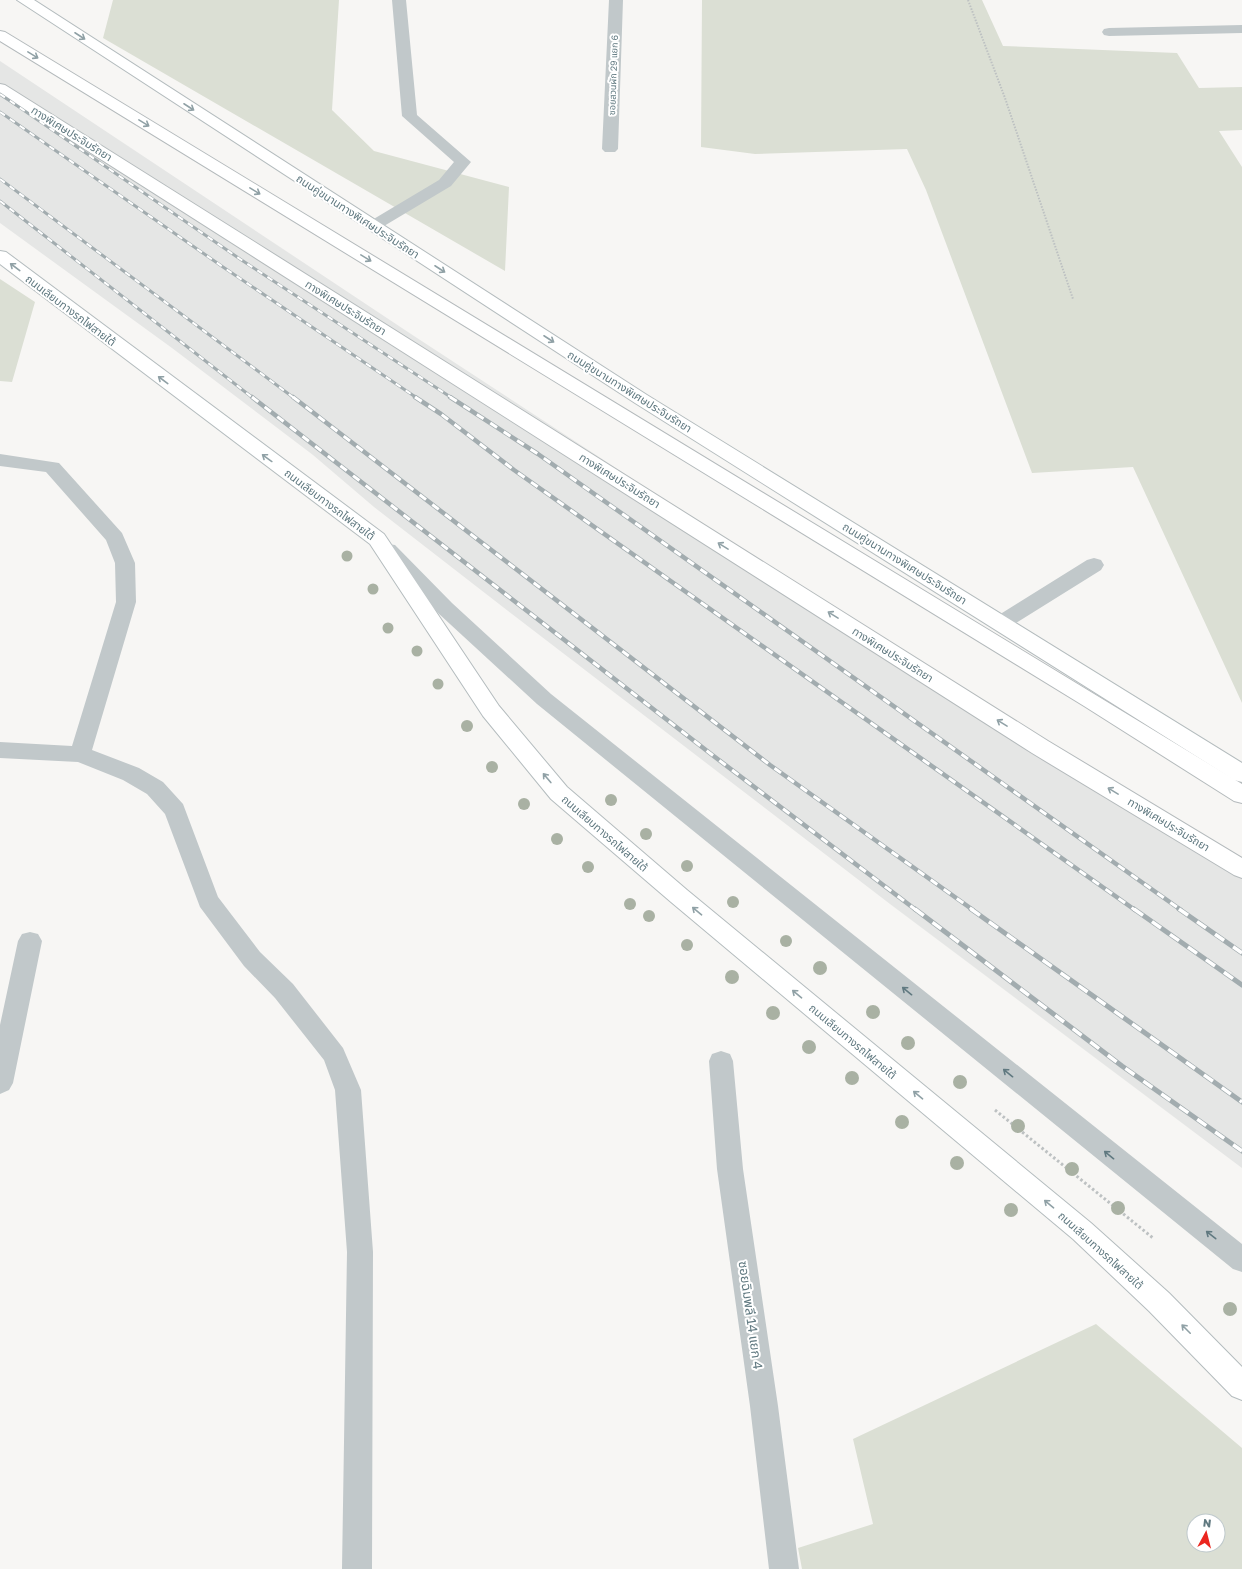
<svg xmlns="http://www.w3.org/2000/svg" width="1242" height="1569" viewBox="0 0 1242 1569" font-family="'Golos Text','Noto Sans Thai',sans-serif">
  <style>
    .built { fill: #e5e6e5 }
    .green { fill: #dbdfd4; fill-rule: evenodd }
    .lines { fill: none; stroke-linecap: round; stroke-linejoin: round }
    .secondary-casing { stroke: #b4bcbe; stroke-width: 2 }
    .motorway-casing { stroke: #b4babc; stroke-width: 2 }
    .path-far1 { stroke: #bdc1c2; stroke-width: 2; stroke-dasharray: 1.5 1.5; stroke-linecap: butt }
    .path { stroke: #bdc1c2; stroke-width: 3; stroke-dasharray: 2.5 2.5; stroke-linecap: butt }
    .service { fill: #c1c8ca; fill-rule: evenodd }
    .minor { fill: #c1c8ca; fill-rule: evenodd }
    .secondary { fill: #fff; fill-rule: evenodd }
    .motorway { fill: #fff; fill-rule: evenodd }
    .rail-far2-casing { stroke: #a2acaf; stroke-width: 3 }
    .rail-far1-casing { stroke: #a2acaf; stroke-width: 4.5 }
    .rail-casing { stroke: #a2acaf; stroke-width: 5 }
    .rail-far2 { stroke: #fff; stroke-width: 2; stroke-dasharray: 6; stroke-linecap: butt }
    .rail-far1 { stroke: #fff; stroke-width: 3; stroke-dasharray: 8; stroke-linecap: butt }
    .rail { stroke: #fff; stroke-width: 3.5; stroke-dasharray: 11; stroke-linecap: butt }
    .tree { fill: #a9b1a3 }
    .oneway { stroke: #90a1a6 }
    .oneway2 { stroke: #607980 }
    .labels { text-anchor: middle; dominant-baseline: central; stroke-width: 4; stroke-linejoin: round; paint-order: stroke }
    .far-street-label { font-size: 9px; fill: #607980; stroke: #fff }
    .street-label { font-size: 11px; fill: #607980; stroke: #fff }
    .near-street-label { font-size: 13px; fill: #607980; stroke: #fff }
  </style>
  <rect width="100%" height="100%" fill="#f7f6f4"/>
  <path class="built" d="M 0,61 L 414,336 L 1242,877 L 1242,1168 L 890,904 L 512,614 L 374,507 L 313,455 L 172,348 L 0,223 Z"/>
  <path class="green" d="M 113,0 L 339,0 L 332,110 L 374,151 L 509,187 L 505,271 L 103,38 Z
    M 702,0 L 982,0 L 1003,46 L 1177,53 L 1199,88 L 1242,87 L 1242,130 L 1219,131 L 1242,167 L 1242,703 L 1133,467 L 1032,473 L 926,190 L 907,149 L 755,154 L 701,147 Z
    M 0,279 L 35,302 L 12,382 L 0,381 Z
    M 1096,1324 L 1242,1448 L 1242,1569 L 802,1569 L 798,1548 L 873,1524 L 853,1439 ZM 1194,1521 L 1218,1521 L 1218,1545 L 1194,1545 Z"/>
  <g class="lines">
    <defs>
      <path id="secondary" d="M 17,0 L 34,0 L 647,395 L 1242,763 L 1242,782 L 1234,780 L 635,403 Z
        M 0,251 L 6,252 L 384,534 L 499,706 L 567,787 L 687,890 L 1091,1223 L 1169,1293 L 1242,1367 L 1242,1400 L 1232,1396 L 1149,1311 L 1073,1239 L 671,902 L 551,799 L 483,716 L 370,544 L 0,264 Z"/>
      <path id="motorway" d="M 0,31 L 5,32 L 1242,784 L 1242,803 L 1234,801 L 1084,706 L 0,41 Z
        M 0,84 L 5,85 L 1048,741 L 1242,858 L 1242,878 L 1234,875 L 1032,753 L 0,95 Z"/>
    </defs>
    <use href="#secondary" class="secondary-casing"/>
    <use href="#motorway" class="motorway-casing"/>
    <path class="path-far1" d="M 968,0 L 1005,98 L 1073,299"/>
    <path class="path" d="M 995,1110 L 1153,1238"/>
    <path class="service" d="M 388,544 L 395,545 L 452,603 L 551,694 L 1242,1244 L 1242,1272 L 1233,1269 L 537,704 L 438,613 L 381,555 L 378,550 L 381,545 Z"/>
    <path class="minor" d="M 392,0 L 406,0 L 417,115 L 471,162 L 451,186 L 379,229 L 373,231 L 367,229 L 365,226 L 367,223 L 439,180 L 454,162 L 402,116 Z
      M 609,0 L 623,0 L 618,149 L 615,152 L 605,152 L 602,149 Z
      M 1242,25 L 1242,33 L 1109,36 L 1104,35 L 1102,32 L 1104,29 L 1109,28 Z
      M 0,454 L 59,463 L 122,533 L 135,563 L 136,602 L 92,750 L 139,768 L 163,782 L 183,804 L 218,897 L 260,952 L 293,984 L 343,1048 L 361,1090 L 373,1252 L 372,1569 L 342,1569 L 347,1252 L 335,1090 L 324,1060 L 275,998 L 244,966 L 200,907 L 165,814 L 147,794 L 123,780 L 78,762 L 0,758 L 0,742 L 72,746 L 116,602 L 115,563 L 106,540 L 46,472 L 0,466 Z
      M 1094,558 L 1101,560 L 1104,565 L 1101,570 L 1008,628 L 1001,630 L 994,628 L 991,623 L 994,618 L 1087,560 Z
      M 30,932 L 38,934 L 42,941 L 13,1083 L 9,1090 L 0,1094 L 0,1025 L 18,941 L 22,934 Z
      M 721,1051 L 730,1054 L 733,1061 L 743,1169 L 778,1406 L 799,1569 L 769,1569 L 750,1406 L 717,1169 L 709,1061 L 712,1054 Z"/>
    <use href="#secondary" class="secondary"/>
    <use href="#motorway" class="motorway"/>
    <defs>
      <path id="rail-far2" d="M 0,94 L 240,259 L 452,398
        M 0,112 L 223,267 L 417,398
        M 0,179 L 294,398
        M 0,201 L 253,398"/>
      <path id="rail-far1" d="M 252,397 L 711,754 L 916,910
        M 293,397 L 770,765 L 973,910
        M 415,397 L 441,414 L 514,470 L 1135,910
        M 450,397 L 538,454 L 1181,910"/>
      <path id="rail" d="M 915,909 L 1122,1066 L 1242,1151
        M 971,909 L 1242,1102
        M 1134,909 L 1242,985
        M 1179,909 L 1242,953"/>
    </defs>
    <use href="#rail-far2" class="rail-far2-casing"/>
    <use href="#rail-far1" class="rail-far1-casing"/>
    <use href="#rail" class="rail-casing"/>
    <use href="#rail-far2" class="rail-far2"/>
    <use href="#rail-far1" class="rail-far1"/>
    <use href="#rail" class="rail"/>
  </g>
  <g class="tree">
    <circle cx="347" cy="556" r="5.5"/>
    <circle cx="373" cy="589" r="5.5"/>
    <circle cx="388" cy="628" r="5.5"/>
    <circle cx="417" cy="651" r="5.5"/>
    <circle cx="438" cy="684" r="5.5"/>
    <circle cx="467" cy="726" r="6"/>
    <circle cx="492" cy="767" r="6"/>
    <circle cx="611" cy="800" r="6"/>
    <circle cx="524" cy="804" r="6"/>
    <circle cx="646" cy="834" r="6"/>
    <circle cx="557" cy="839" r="6"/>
    <circle cx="687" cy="866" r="6"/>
    <circle cx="588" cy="867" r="6"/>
    <circle cx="733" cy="902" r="6"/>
    <circle cx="630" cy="904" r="6"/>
    <circle cx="649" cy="916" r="6"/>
    <circle cx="786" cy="941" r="6"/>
    <circle cx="687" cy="945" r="6"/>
    <circle cx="820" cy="968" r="7"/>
    <circle cx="732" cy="977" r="7"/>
    <circle cx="873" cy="1012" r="7"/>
    <circle cx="773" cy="1013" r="7"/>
    <circle cx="908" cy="1043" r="7"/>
    <circle cx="809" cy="1047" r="7"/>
    <circle cx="852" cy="1078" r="7"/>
    <circle cx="960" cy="1082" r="7"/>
    <circle cx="902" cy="1122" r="7"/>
    <circle cx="1018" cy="1126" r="7"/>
    <circle cx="957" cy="1163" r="7"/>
    <circle cx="1072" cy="1169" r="7"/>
    <circle cx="1118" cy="1208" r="7"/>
    <circle cx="1011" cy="1210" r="7"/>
    <circle cx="1230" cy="1309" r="7"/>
  </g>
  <defs><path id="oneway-shaft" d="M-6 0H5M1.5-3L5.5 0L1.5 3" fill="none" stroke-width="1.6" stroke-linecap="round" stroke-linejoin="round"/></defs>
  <g class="oneway">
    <use href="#oneway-shaft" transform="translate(80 36) rotate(33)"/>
    <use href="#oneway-shaft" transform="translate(33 55) rotate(31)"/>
    <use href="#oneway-shaft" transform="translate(189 107) rotate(33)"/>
    <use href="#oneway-shaft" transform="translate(144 123) rotate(31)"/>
    <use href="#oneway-shaft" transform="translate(255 191) rotate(31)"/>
    <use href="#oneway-shaft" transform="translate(366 258) rotate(31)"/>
    <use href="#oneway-shaft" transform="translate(15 267) rotate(-143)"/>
    <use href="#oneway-shaft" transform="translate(440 269) rotate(33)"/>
    <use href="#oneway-shaft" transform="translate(549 339) rotate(33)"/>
    <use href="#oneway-shaft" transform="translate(163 380) rotate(-143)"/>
    <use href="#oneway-shaft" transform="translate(267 458) rotate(-144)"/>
    <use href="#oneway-shaft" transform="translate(723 546) rotate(-148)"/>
    <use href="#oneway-shaft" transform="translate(833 615) rotate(-148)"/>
    <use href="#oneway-shaft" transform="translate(1002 723) rotate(-148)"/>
    <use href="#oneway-shaft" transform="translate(547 778) rotate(-130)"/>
    <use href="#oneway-shaft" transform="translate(1113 791) rotate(-149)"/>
    <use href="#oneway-shaft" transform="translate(697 911) rotate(-140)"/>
    <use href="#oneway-shaft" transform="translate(797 994) rotate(-140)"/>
    <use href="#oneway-shaft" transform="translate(918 1095) rotate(-140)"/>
    <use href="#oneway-shaft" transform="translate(1049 1204) rotate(-140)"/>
    <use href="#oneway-shaft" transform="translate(1186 1329) rotate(-135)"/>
  </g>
  <g class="oneway2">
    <use href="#oneway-shaft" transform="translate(907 991) rotate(-141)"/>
    <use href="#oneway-shaft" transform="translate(1008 1073) rotate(-141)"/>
    <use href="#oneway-shaft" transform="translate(1109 1155) rotate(-141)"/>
    <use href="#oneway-shaft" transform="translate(1211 1235) rotate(-142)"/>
  </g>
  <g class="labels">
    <g class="far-street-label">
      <text transform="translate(613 75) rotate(-88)">ซอยสวนผัก 29 แยก 6</text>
    </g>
    <g class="street-label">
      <text transform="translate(72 133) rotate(32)">ทางพิเศษประจิมรัถยา</text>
      <text transform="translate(358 216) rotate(33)">ถนนคู่ขนานทางพิเศษประจิมรัถยา</text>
      <text transform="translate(346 307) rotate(32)">ทางพิเศษประจิมรัถยา</text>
      <text transform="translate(71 310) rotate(37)">ถนนเลียบทางรถไฟสายใต้</text>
      <text transform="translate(630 391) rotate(32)">ถนนคู่ขนานทางพิเศษประจิมรัถยา</text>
      <text transform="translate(620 480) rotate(32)">ทางพิเศษประจิมรัถยา</text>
      <text transform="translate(330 504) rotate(37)">ถนนเลียบทางรถไฟสายใต้</text>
      <text transform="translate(905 563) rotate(32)">ถนนคู่ขนานทางพิเศษประจิมรัถยา</text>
      <text transform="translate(893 654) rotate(32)">ทางพิเศษประจิมรัถยา</text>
      <text transform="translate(1169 824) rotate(31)">ทางพิเศษประจิมรัถยา</text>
      <text transform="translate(605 833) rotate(41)">ถนนเลียบทางรถไฟสายใต้</text>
      <text transform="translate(853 1041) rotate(40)">ถนนเลียบทางรถไฟสายใต้</text>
      <text transform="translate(1101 1250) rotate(42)">ถนนเลียบทางรถไฟสายใต้</text>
    </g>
    <g class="near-street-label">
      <text transform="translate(751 1315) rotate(82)">ซอยฉิมพลี 14 แยก 4</text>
    </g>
  </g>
  <g transform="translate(1206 1533) rotate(7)"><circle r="19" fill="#ffffff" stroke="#bfc9cc"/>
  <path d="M0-3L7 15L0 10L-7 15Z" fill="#eb261f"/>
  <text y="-6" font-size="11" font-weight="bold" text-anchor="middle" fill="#607980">N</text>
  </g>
</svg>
